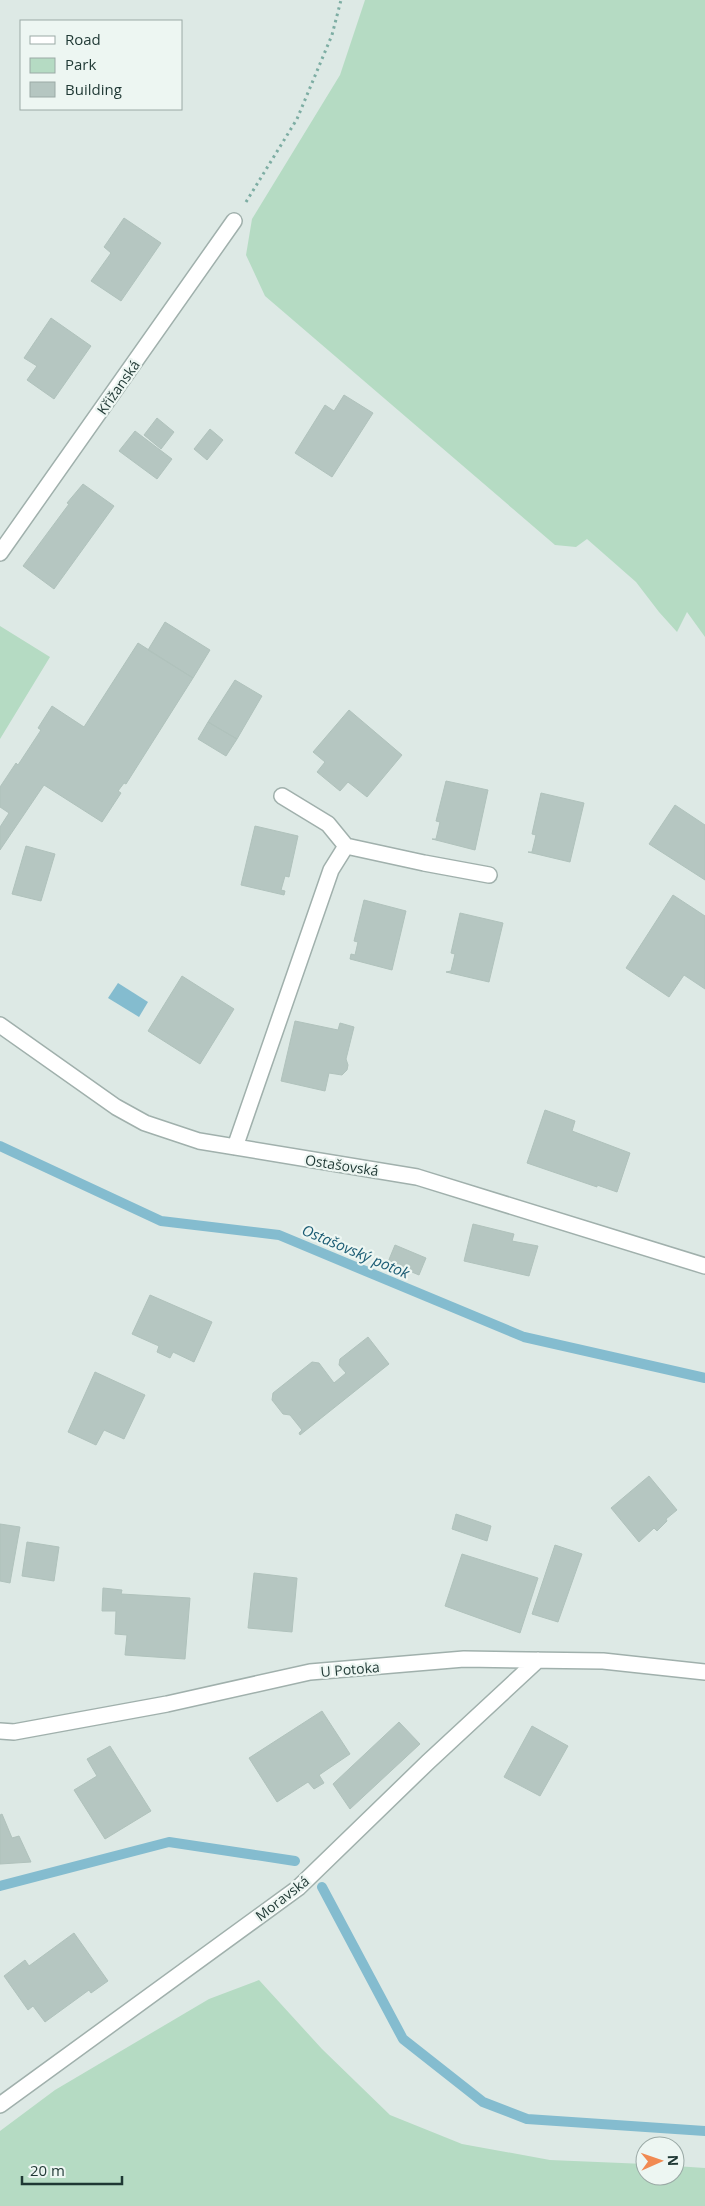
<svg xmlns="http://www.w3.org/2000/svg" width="705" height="2206" viewBox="0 0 705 2206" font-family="'Open Sans',sans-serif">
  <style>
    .green { fill: #b5dbc3 }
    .water { fill: #84bccf }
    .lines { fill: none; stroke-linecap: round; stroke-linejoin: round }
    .stream { stroke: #84bccf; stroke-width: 10 }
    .building { fill: #b5c6c1; stroke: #b0c2bc }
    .minor-casing { stroke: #a0b0ac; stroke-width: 18 }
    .path { stroke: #7dada3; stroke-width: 3; stroke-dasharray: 2.5 4; stroke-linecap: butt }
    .minor { stroke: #fff; stroke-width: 15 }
    .labels { text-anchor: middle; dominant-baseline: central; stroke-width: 4.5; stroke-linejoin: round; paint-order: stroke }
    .street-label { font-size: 14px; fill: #1f3834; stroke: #edf6f2 }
    .water-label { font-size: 15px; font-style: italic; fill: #1a5b73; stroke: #edf6f2 }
  </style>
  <rect width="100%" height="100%" fill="#dde9e5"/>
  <path class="green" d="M 365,0 L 705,0 L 705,637 L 687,612 L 677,632 L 659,612 L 636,582 L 587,539 L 576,547 L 555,545 L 265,296 L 246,255 L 252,219 L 340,75 Z
    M 0,626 L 50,657 L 0,739 Z
    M 259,1980 L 322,2049 L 390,2115 L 462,2144 L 550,2160 L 645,2164 L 645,2176 L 675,2176 L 675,2166 L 705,2168 L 705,2206 L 0,2206 L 0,2131 L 55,2090 L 209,1999 Z"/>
  <path class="water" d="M 118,983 L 148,1002 L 139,1017 L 108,998 Z"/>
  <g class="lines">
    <path class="stream" d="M 0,1146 L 161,1221 L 279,1235 L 524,1337 L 705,1378
      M 0,1886 L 169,1842 L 295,1861
      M 322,1887 L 403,2039 L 483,2102 L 527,2119 L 705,2131"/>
  </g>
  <path class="building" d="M 124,218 L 161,243 L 121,301 L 91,281 L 111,253 L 104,247 Z
    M 51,318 L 91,346 L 54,399 L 27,380 L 37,366 L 24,358 Z
    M 344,395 L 373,413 L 332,477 L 295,453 L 325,405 L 334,411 Z
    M 157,418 L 174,432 L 161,449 L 144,435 Z
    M 210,429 L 223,440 L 207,460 L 194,449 Z
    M 135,431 L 172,459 L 157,479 L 119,451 Z
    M 83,484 L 114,506 L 54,589 L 23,566 L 69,504 L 67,503 Z
    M 165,622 L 210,650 L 193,678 L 148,650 Z
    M 138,643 L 193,678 L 126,784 L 124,783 L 118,791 L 121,793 L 102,822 L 44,785 L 0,850 L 0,827 L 9,813 L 0,807 L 0,787 L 16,763 L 18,765 L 41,730 L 38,728 L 52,706 L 84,727 Z
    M 235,680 L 262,696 L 237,739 L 208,722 Z
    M 349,710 L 402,755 L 367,797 L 348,782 L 340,791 L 317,772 L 325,762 L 313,752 Z
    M 208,722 L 237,739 L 226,756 L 198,739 Z
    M 446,781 L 488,790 L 475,850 L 432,839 L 436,839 L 440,822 L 436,821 Z
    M 541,793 L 584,803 L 570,862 L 528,852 L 532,852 L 536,835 L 532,834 Z
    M 675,805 L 705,825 L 705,880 L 649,844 Z
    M 255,826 L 298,836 L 289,877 L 285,876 L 281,890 L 285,891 L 284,895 L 241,885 Z
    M 26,846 L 55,854 L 41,901 L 12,894 Z
    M 673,895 L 705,916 L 705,989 L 684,975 L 669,997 L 626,968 Z
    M 364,900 L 406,911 L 392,970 L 350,959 L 351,954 L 355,955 L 358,942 L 354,941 Z
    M 460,913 L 503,923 L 489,982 L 446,972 L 451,971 L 455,954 L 451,953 Z
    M 182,976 L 234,1009 L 200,1064 L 148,1031 Z
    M 295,1021 L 338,1030 L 340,1023 L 354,1027 L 346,1059 L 348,1065 L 347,1070 L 342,1075 L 329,1073 L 325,1091 L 281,1081 Z
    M 545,1110 L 575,1121 L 572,1131 L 630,1153 L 617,1192 L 597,1185 L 597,1187 L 527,1163 Z
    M 473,1224 L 514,1234 L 512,1241 L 538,1246 L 529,1276 L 464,1261 Z
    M 395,1245 L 426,1258 L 419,1275 L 388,1262 Z
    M 150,1295 L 212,1322 L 194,1362 L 173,1352 L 170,1358 L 157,1352 L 159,1346 L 132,1334 Z
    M 368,1337 L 389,1364 L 300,1435 L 299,1433 L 302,1430 L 290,1415 L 283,1414 L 272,1400 L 273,1393 L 312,1362 L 319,1363 L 334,1383 L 346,1373 L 339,1365 L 340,1359 Z
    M 95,1372 L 145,1395 L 124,1439 L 104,1430 L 96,1445 L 68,1432 Z
    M 649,1476 L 677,1510 L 666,1519 L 667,1521 L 657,1531 L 654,1528 L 639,1542 L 611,1508 Z
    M 456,1514 L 491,1526 L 487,1541 L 452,1529 Z
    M 0,1524 L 20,1527 L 10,1583 L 0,1581 Z
    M 27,1542 L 59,1547 L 54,1581 L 22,1576 Z
    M 555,1545 L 582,1554 L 558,1622 L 532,1614 Z
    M 462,1554 L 538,1578 L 520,1633 L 445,1606 Z
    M 254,1573 L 297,1578 L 292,1632 L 248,1628 Z
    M 103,1588 L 122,1590 L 121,1594 L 190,1598 L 185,1659 L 125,1655 L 127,1635 L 115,1634 L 116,1611 L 102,1611 Z
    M 322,1711 L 350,1754 L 319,1775 L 324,1783 L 314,1789 L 308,1782 L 277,1802 L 249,1758 Z
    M 399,1722 L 420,1744 L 350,1809 L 333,1784 Z
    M 532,1726 L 568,1746 L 540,1796 L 504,1777 Z
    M 110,1746 L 151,1811 L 105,1839 L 74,1790 L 97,1776 L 87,1759 Z
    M 2,1814 L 12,1838 L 19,1836 L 31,1862 L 0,1864 L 0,1815 Z
    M 74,1933 L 108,1981 L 91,1993 L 89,1990 L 45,2022 L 33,2006 L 28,2010 L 4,1976 L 25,1960 L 29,1966 Z"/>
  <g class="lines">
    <defs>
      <path id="minor" d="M 0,553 L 234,221
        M 282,796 L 328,824 L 346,846 L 424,863 L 489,875
        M 0,1025 L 116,1107 L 145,1123 L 199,1141 L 417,1177 L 705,1266
        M 235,1147 L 331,870 L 346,846
        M 0,1731 L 14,1732 L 167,1704 L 310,1672 L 464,1659 L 603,1661 L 705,1672
        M 0,2105 L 298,1888 L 428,1762 L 538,1660"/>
    </defs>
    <use href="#minor" class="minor-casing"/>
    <path class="path" d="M 246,202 L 297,119 L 332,35 L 341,0"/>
    <use href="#minor" class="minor"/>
  </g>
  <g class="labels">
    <g class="street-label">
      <text transform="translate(118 387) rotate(-55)">Křižanská</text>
      <text transform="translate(342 1165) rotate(9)">Ostašovská</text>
      <text transform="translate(350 1669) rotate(-5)">U Potoka</text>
      <text transform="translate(282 1898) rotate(-38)">Moravská</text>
    </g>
    <g class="water-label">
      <text transform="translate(356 1251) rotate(23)">Ostašovský potok</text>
    </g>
  </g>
  <rect x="20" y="20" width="162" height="90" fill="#edf6f2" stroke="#9baaa6"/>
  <rect x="30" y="36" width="25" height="8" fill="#ffffff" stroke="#9baaa6"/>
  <text x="65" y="45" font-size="15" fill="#1f3834">Road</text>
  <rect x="30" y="58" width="25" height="15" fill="#b5dbc3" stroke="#9baaa6"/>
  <text x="65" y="70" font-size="15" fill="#1f3834">Park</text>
  <rect x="30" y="82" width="25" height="15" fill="#b5c6c1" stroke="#9baaa6"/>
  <text x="65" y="95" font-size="15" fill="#1f3834">Building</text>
  <g transform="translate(660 2161) rotate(88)"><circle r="24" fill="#edf6f2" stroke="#9baaa6"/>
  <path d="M0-4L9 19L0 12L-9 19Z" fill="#f18a52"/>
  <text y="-8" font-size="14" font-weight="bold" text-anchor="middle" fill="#1f3834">N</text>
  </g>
  <path d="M22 2176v8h100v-8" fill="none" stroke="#1f3834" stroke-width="2.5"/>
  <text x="30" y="2176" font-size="15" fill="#1f3834" stroke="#edf6f2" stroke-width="4" paint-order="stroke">20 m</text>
</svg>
